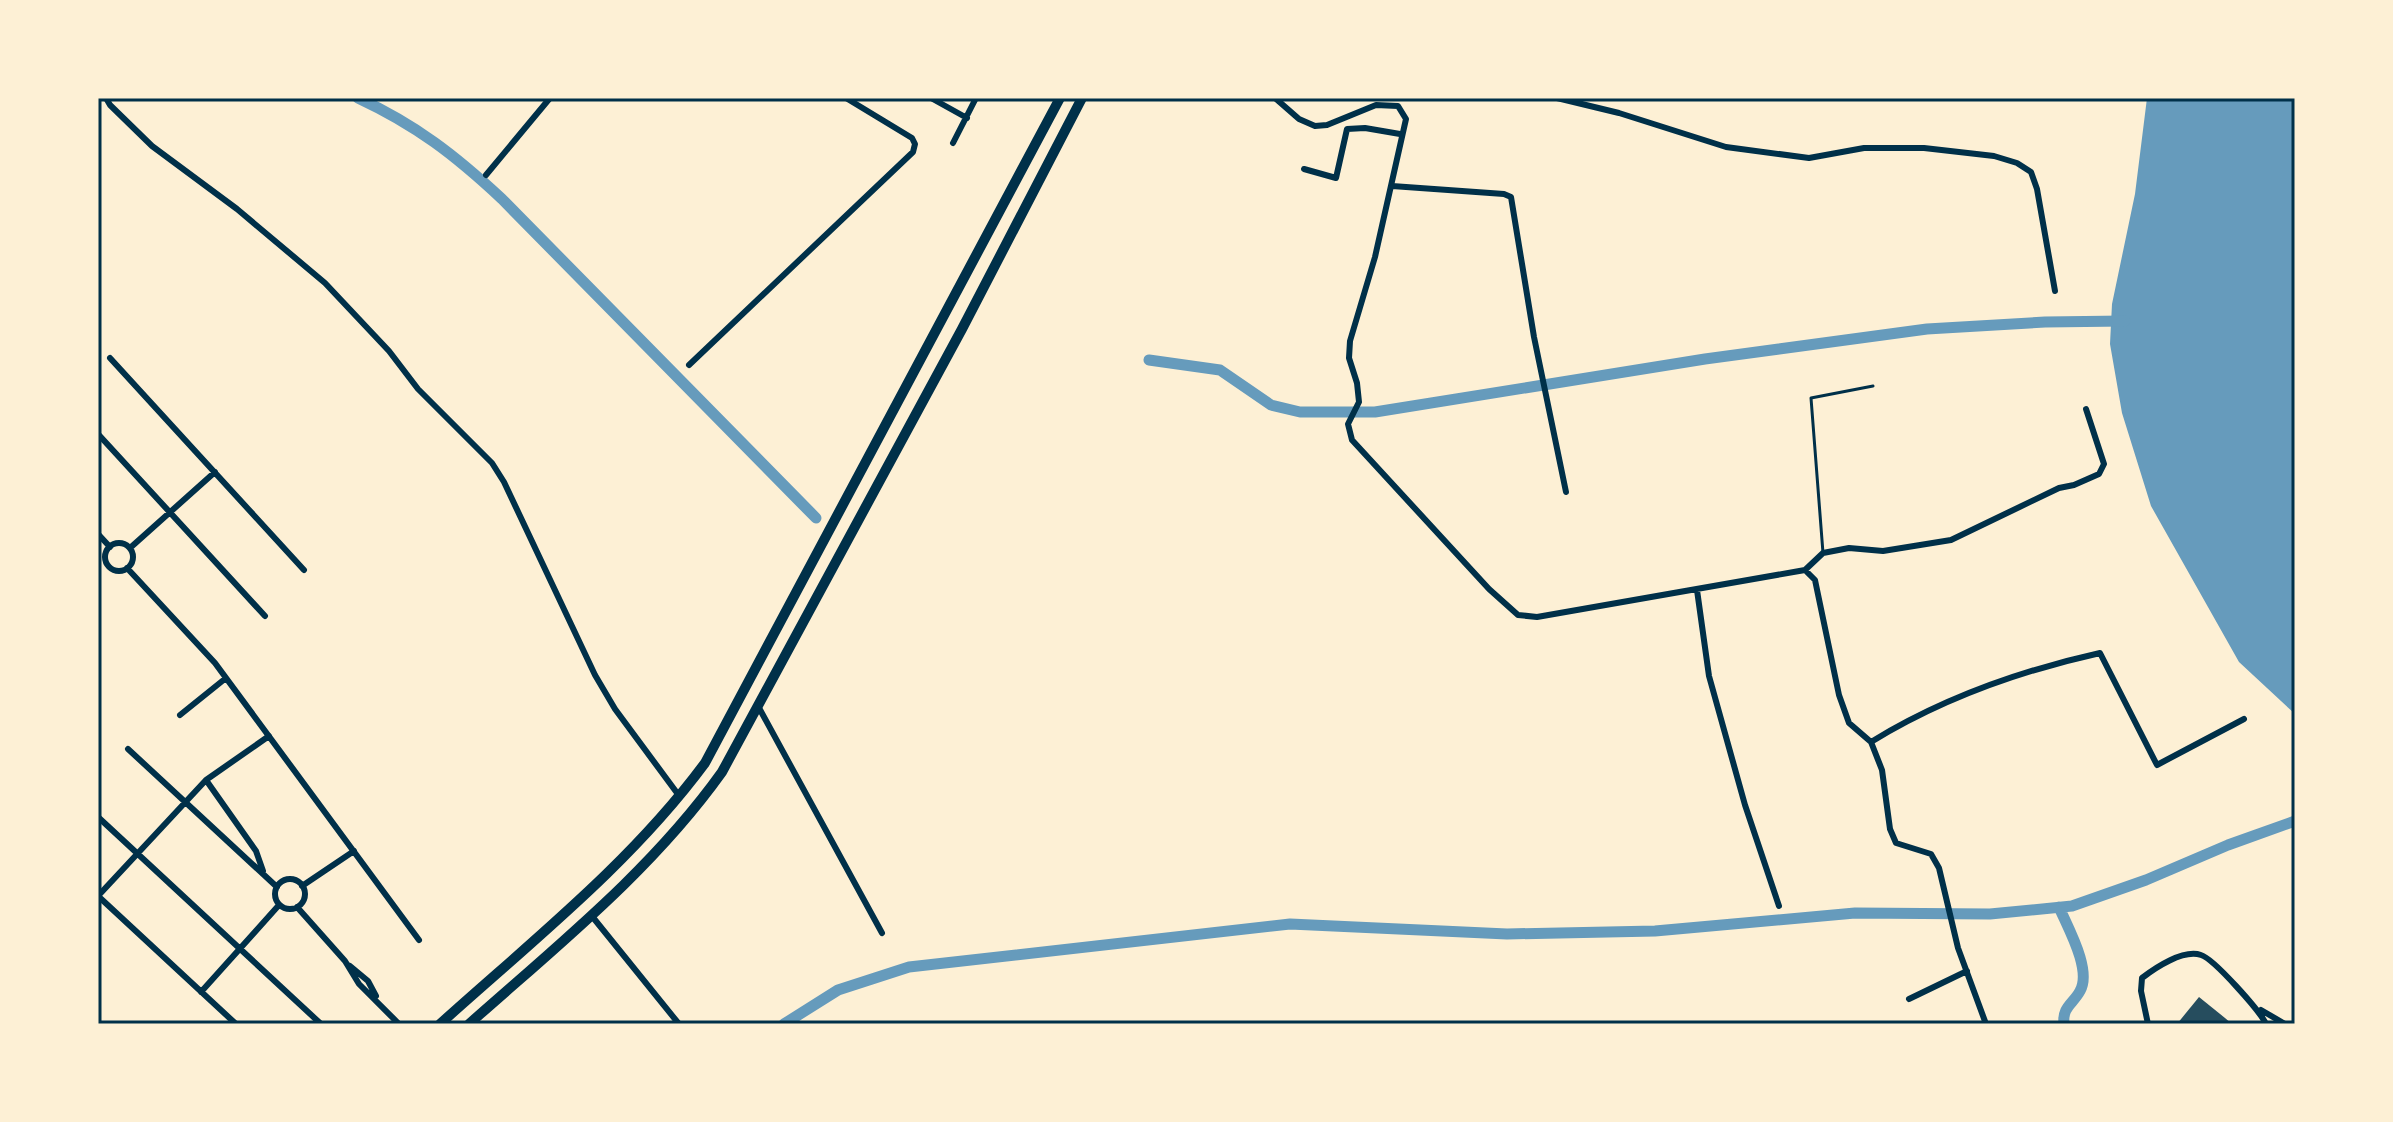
<svg xmlns="http://www.w3.org/2000/svg" width="2393" height="1122" viewBox="0 0 2393 1122" font-family="Cabin,sans-serif">
  <style>
    .water { fill: #669bbc }
    .lines { fill: none; stroke-linecap: round; stroke-linejoin: round }
    .canal { stroke: #669bbc; stroke-width: 11 }
    .building { fill: #264d5e }
    .service { stroke: #003049; stroke-width: 3 }
    .minor { stroke: #003049; stroke-width: 6 }
    .primary { stroke: #003049; stroke-width: 10 }
    .neatline { fill: none; stroke: #003049; stroke-width: 3 }
  </style>
  <rect width="100%" height="100%" fill="#fdf0d5"/>
  <path class="water" d="M 2147,98 L 2295,98 L 2295,714 L 2239,662 L 2151,506 L 2122,413 L 2110,344 L 2112,304 L 2135,194 Z"/>
  <g class="lines">
    <path class="canal" d="M 358,98 C 416,125 455,155 502,199 L 816,518
      M 1149,360 L 1220,370 L 1271,405 L 1300,412 L 1375,412 L 1705,359 L 1927,329 L 2045,322 L 2125,321
      M 2059,907 C 2068,928 2092,970 2080,991 C 2073,1004 2062,1007 2064,1024
      M 784,1024 L 838,990 L 909,967 L 1290,924 L 1507,934 L 1655,931 L 1855,913 L 1990,914 L 2072,906 L 2146,880 L 2228,845 L 2295,821"/>
  </g>
  <path class="building" d="M 2199,997 L 2225,1018 L 2232,1024 L 2177,1024 Z"/>
  <g class="lines">
    <path class="service" d="M 1823,553 L 1811,398 L 1873,386"/>
    <path class="minor" d="M 106,98 L 110,105 L 152,146 L 237,209 L 325,283 L 389,351 L 418,389 L 492,463 L 504,482 L 595,675 L 615,709 L 680,797
      M 931,98 L 967,118
      M 1275,98 L 1299,119 L 1315,126 L 1327,125 L 1376,105 L 1398,106 L 1406,119 L 1375,257 L 1350,341 L 1349,358 L 1357,383 L 1359,402 L 1348,424 L 1352,440 L 1489,589 L 1518,615 L 1537,617 L 1805,570 L 1815,580 L 1839,695 L 1849,723 L 1871,742 L 1882,770 L 1890,829 L 1896,843 L 1931,854 L 1939,868 L 1958,948 L 1986,1024
      M 1557,98 L 1619,113 L 1726,147 L 1809,158 L 1864,148 L 1924,148 L 1994,156 L 2017,163 L 2031,172 L 2037,189 L 2055,291
      M 953,143 L 976,98
      M 1304,169 L 1336,178 L 1347,129 L 1365,128 L 1400,134
      M 486,175 L 550,98
      M 1392,186 L 1504,194 L 1511,197 L 1534,337 L 1566,492
      M 110,358 L 304,570
      M 689,365 L 913,152 L 915,144 L 912,138 L 846,98
      M 98,434 L 265,616
      M 98,534 L 110,547
      M105 557a14 14 0 1 1 28 0a14 14 0 1 1-28 0Z
      M 130,548 L 215,472
      M 127,568 L 215,663 L 419,940
      M 1805,570 L 1823,553 L 1849,548 L 1883,551 L 1951,540 L 2059,488 L 2074,485 L 2099,474 L 2104,464 L 2086,409
      M 1697,590 L 1709,676 L 1745,805 L 1779,906
      M 758,706 L 882,933
      M 180,715 L 226,678
      M 1871,742 C 1941,699 2019,671 2100,653 L 2157,765 L 2244,719
      M 128,749 L 277,887
      M 206,780 L 256,851 L 263,871
      M 98,817 L 321,1024
      M275 894a15 15 0 1 1 30 0a15 15 0 1 1-30 0Z
      M 302,886 L 354,851
      M 98,896 L 206,780 L 269,736
      M 98,896 L 236,1024
      M 297,907 L 345,961 L 359,984 L 399,1024
      M 591,915 L 679,1024
      M 350,966 L 368,981 L 376,996
      M 201,992 L 279,905
      M 1909,999 L 1967,971
      M 2261,1010 L 2285,1024
      M 2148,1024 L 2141,991 L 2142,978 C 2155,968 2183,949 2201,955 C 2214,959 2260,1011 2266,1024"/>
    <path class="primary" d="M 440,1024 C 532,941 631,863 705,763 L 1060,98
      M 469,1024 C 558,945 652,870 722,772 L 962,329 L 1082,98"/>
  </g>
  <rect width="2393" height="1122" fill="none" stroke="#fdf0d5" stroke-width="200"/>
  <rect x="100" y="100" width="2193" height="922" class="neatline"/>
</svg>
